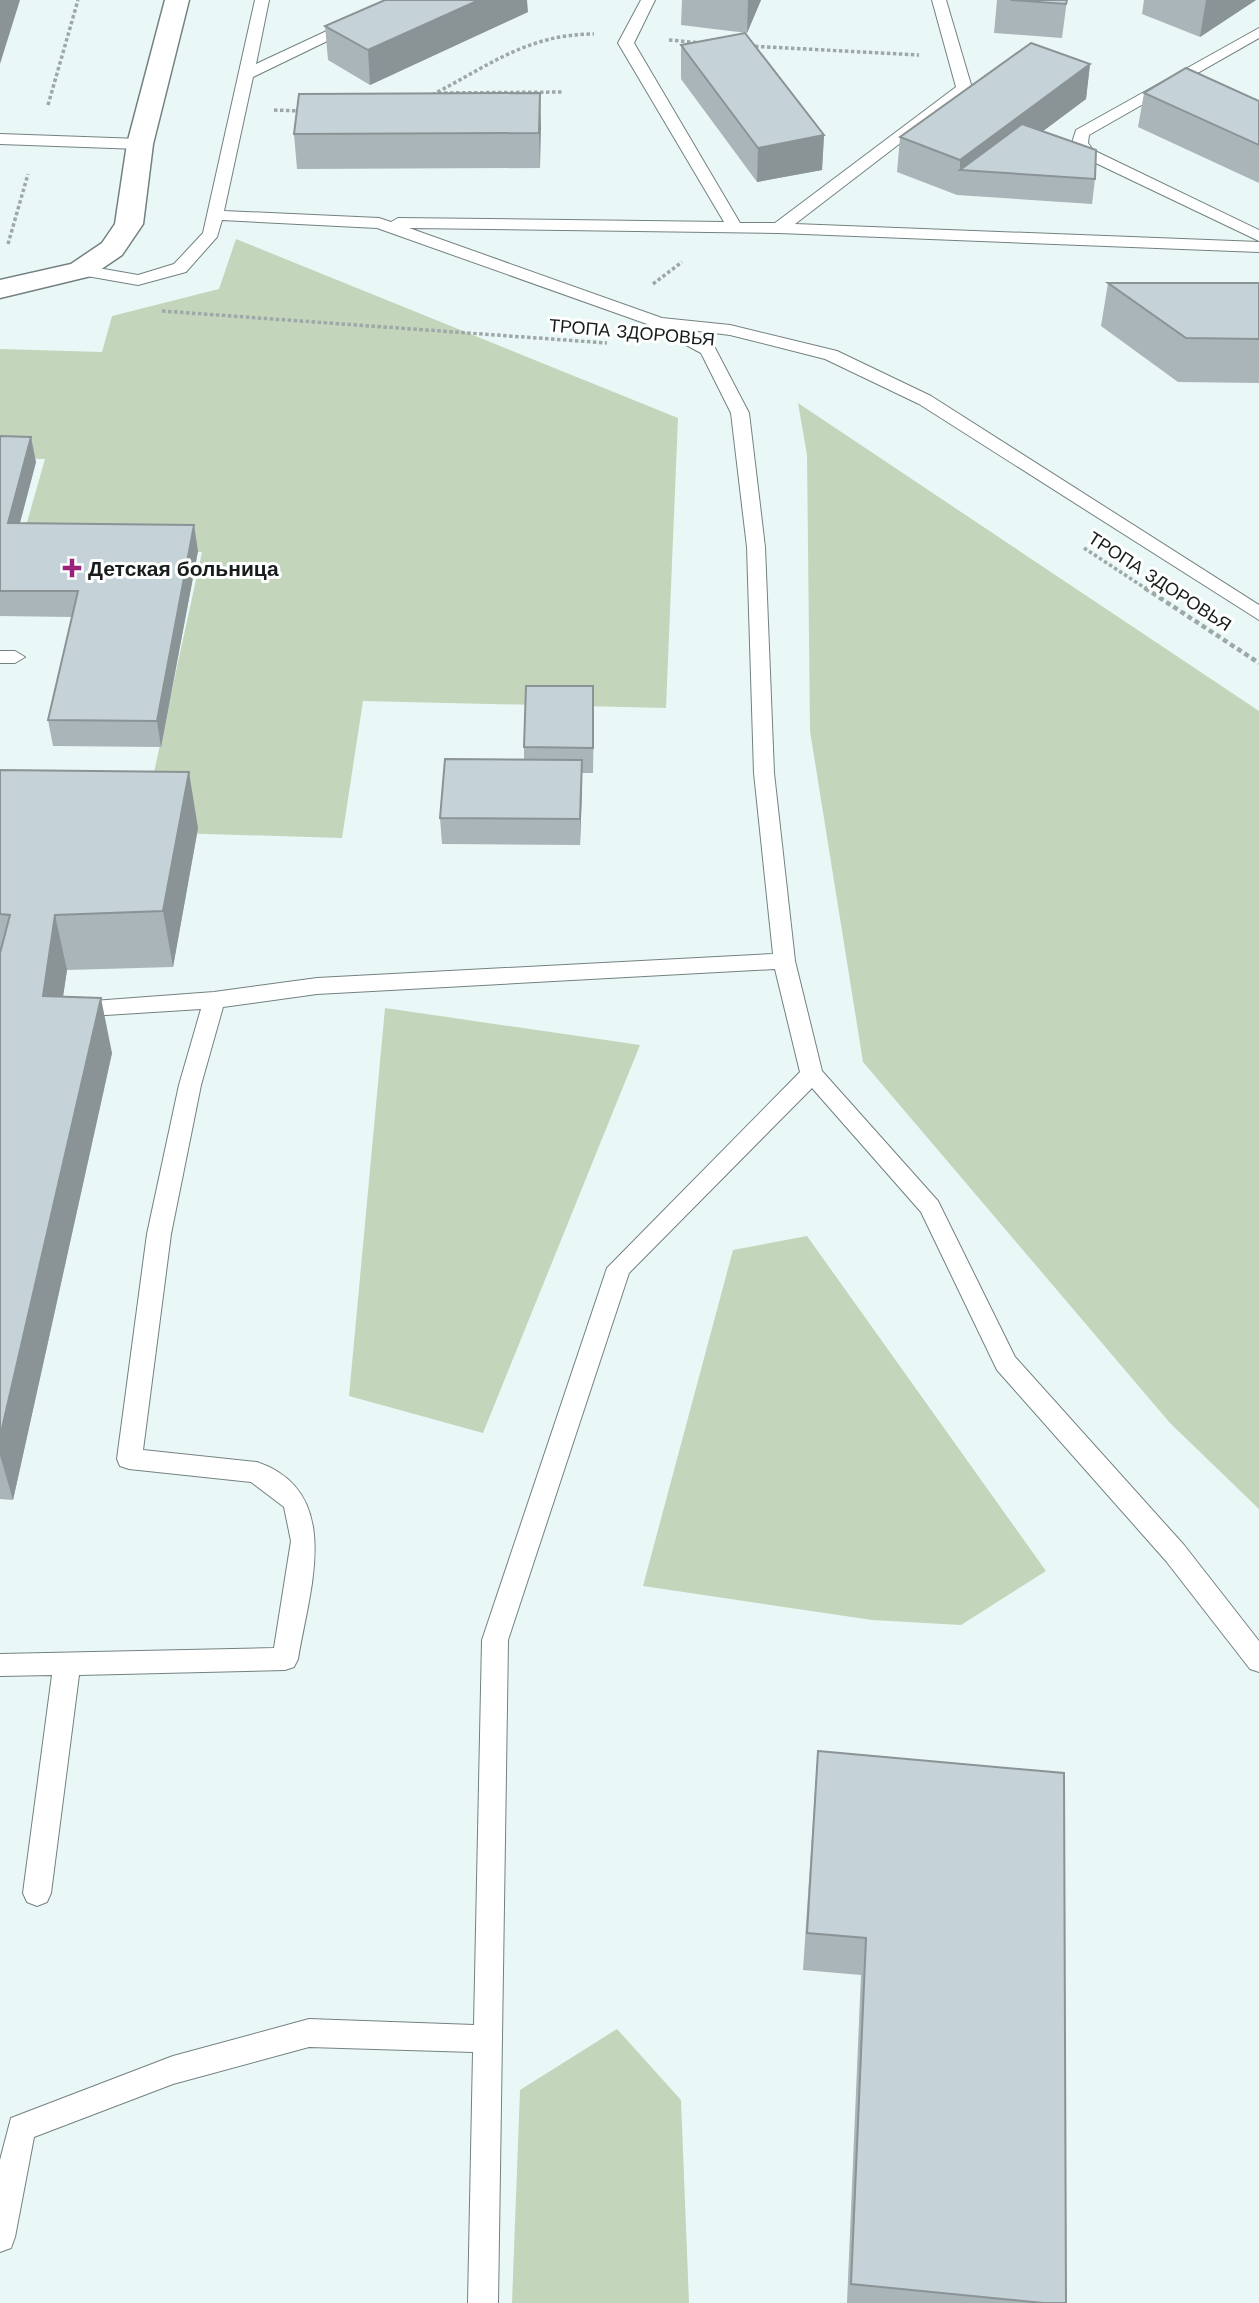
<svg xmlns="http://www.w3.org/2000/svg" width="1259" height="2303" viewBox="0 0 1259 2303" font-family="'Work Sans',sans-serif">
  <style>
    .green { fill: #c3d6bb }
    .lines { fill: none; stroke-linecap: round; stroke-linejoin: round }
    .service-casing { stroke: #748181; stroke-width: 2 }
    .tertiary-casing { stroke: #748181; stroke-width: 3 }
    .path-far1 { stroke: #9da8a8; stroke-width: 3.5; stroke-dasharray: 3.5 2.5; stroke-linecap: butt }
    .path { stroke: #9da8a8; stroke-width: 4.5; stroke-dasharray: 5 3.5; stroke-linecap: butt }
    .service { fill: #fff; fill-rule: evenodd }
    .tertiary { fill: #fff; fill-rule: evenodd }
    .wall { fill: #a9b5b9 }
    .shaded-wall { fill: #8a9396 }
    .building { fill: #c5d2d7; stroke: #8a9396; stroke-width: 2 }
    .poi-dot { fill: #99217b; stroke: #fff; stroke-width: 2.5 }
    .labels { text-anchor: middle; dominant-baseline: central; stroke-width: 6; stroke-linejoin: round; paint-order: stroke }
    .far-street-label { font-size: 18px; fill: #171c1c; stroke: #fff }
    .poi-label { font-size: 21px; font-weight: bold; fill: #171c1c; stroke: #fff; text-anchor: start }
  </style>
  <rect width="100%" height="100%" fill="#e9f8f7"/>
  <path class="green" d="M 236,239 L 678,418 L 666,708 L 363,701 L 342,838 L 141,832 L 202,552 L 20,547 L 45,459 L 0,458 L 0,349 L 102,352 L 112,316 L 219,289 Z
    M 798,403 L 1259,711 L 1259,1509 L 1170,1423 L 863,1062 L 810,731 L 807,455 Z
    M 385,1008 L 640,1045 L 483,1433 L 349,1396 Z
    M 807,1236 L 1046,1571 L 961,1625 L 872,1620 L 643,1586 L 733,1250 Z
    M 617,2029 L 681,2100 L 689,2303 L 512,2303 L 520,2090 Z"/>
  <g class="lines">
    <defs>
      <path id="service" d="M 255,0 L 269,0 L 256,64 L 393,0 L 412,0 L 253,77 L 224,211 L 379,218 L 391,222 L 398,218 L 724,222 L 618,43 L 641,0 L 655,0 L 634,43 L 740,223 L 775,223 L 956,87 L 932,0 L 946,0 L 972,88 L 795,224 L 1259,242 L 1259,252 L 779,233 L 409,228 L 662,318 L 730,325 L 837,351 L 931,396 L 1259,605 L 1259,620 L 919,404 L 825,359 L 730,335 L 682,329 L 714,346 L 749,413 L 765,547 L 774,773 L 795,961 L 822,1071 L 938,1201 L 1015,1357 L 1184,1545 L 1259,1641 L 1259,1672 L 1250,1669 L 1166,1561 L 997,1370 L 921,1212 L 812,1088 L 629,1273 L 508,1640 L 498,2303 L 468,2303 L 473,2052 L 309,2047 L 173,2084 L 34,2137 L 15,2237 L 11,2248 L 0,2252 L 0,2160 L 11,2118 L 173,2056 L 309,2019 L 474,2025 L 482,1640 L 607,1268 L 800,1072 L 775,969 L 317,994 L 223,1007 L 201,1085 L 171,1234 L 143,1450 L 257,1462 C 345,1492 309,1591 298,1659 L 294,1667 L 285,1670 L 79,1675 L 51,1893 L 47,1902 L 37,1906 L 27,1902 L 23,1893 L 52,1675 L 0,1676 L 0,1654 L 274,1648 L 291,1541 L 284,1507 L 251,1482 L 129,1469 L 120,1466 L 117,1459 L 147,1234 L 179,1085 L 201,1009 L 74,1017 L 66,1015 L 63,1009 L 66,1003 L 214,992 L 317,978 L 773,954 L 754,773 L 747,547 L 731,413 L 701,353 L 647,324 L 377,228 L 222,220 L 217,237 L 186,272 L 138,285 L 81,275 L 73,270 L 81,265 L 138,275 L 174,264 L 203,233 Z
        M 1259,28 L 1259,38 L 1089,135 L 1088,143 L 1093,150 L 1259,230 L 1259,241 L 1081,156 L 1072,143 L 1076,130 Z
        M 0,134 L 140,139 L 148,144 L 140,149 L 0,144 Z
        M 0,651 L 15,651 L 25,657 L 15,663 L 0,663 Z"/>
      <path id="tertiary" d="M 165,0 L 189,0 L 153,144 L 143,224 L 122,255 L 91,276 L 0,298 L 0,280 L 71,264 L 102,243 L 115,224 L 127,144 Z"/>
    </defs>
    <use href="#service" class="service-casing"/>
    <use href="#tertiary" class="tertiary-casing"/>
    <path class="path-far1" d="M 669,40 L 702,43
      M 749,46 L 919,55
      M 438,93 L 564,92
      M 432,95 C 488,66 528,34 594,34
      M 48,105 L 78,0
      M 274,110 L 300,111
      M 8,244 L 28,174
      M 653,284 L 682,262
      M 162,311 L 607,343
      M 1084,548 L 1148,590"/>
    <path class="path" d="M 1145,588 L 1259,663"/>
    <use href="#service" class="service"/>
    <use href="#tertiary" class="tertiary"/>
  </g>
  <path class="wall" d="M 682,0 L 761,0 L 747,33 L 681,25 Z
    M 997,0 L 1067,0 L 1062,38 L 994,33 Z
    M 1144,0 L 1256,0 L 1200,37 L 1142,14 Z
    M 528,12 L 370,85 L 328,60 L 325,26 Z
    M 681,45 L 824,135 L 822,170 L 757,182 L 681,79 Z
    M 1090,64 L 1086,99 L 1043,131 L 1095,179 L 1092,204 L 957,195 L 897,172 L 900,137 Z
    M 540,93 L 540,168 L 297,169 L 294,134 Z
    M 1144,93 L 1259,101 L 1259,183 L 1138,127 Z
    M 1108,283 L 1259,283 L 1259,383 L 1178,382 L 1101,326 Z
    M 0,436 L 36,462 L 20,523 L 198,551 L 161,747 L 53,746 L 48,720 L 72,617 L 0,616 Z
    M 594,712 L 593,773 L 582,773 L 580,845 L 442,844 L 440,818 L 524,760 L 524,747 Z
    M 0,770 L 198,828 L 173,967 L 67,970 L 63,996 L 112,1053 L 13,1500 L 0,1499 Z
    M 818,1751 L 1066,2303 L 847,2303 L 861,1975 L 803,1970 L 815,1790 Z"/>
  <path class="shaded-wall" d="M 0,0 L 20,0 L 0,64 Z
    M 479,0 L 527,0 L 528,12 L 370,85 L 368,50 Z
    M 748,0 L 761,0 L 747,33 Z
    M 1206,0 L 1256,0 L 1200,37 Z
    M 1090,64 L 1086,99 L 988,172 L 960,170 L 960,160 Z
    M 540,93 L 541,128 L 540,168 L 539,133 Z
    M 824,135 L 822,170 L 757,182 L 758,148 Z
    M 31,437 L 36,462 L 13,549 L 8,523 Z
    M 194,525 L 198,551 L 161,747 L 157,721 Z
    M 582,760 L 582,786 L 580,845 L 580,819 Z
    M 189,772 L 198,828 L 173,967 L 163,911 Z
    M 55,915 L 67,970 L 55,1051 L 43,996 Z
    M 101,998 L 112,1053 L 13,1500 L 0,1455 L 0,1437 Z"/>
  <path class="building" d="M 385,0 L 479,0 L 368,50 L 325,26 Z
    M 1011,0 L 1067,0 L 1066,4 Z
    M 745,33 L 824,135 L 758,148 L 681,45 Z
    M 1031,43 L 1090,64 L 960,160 L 900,137 Z
    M 1186,68 L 1259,101 L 1259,145 L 1144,93 Z
    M 540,93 L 539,133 L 294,134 L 299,94 Z
    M 1022,124 L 1096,150 L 1095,179 L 960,170 Z
    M 1108,283 L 1259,283 L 1259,339 L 1186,338 Z
    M 0,436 L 31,437 L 8,523 L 194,525 L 157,721 L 48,720 L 78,591 L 0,591 Z
    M 526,686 L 593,686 L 593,748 L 524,747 Z
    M 445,759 L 582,760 L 580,819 L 440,818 Z
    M 0,770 L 189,772 L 163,911 L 55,915 L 43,996 L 101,998 L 0,1437 L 0,953 L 10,915 L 0,914 Z
    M 818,1751 L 1064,1773 L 1066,2303 L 1043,2303 L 851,2284 L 866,1938 L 807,1933 Z"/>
  <path class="poi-dot" d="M68.5 557.5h7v7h7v7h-7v7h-7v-7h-7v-7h7z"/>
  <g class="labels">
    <g class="far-street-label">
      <text transform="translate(632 332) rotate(5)">ТРОПА ЗДОРОВЬЯ</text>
      <text transform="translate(1160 581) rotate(33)">ТРОПА ЗДОРОВЬЯ</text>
    </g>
    <g class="poi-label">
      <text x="88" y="568">Детская больница</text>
    </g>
  </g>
</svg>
